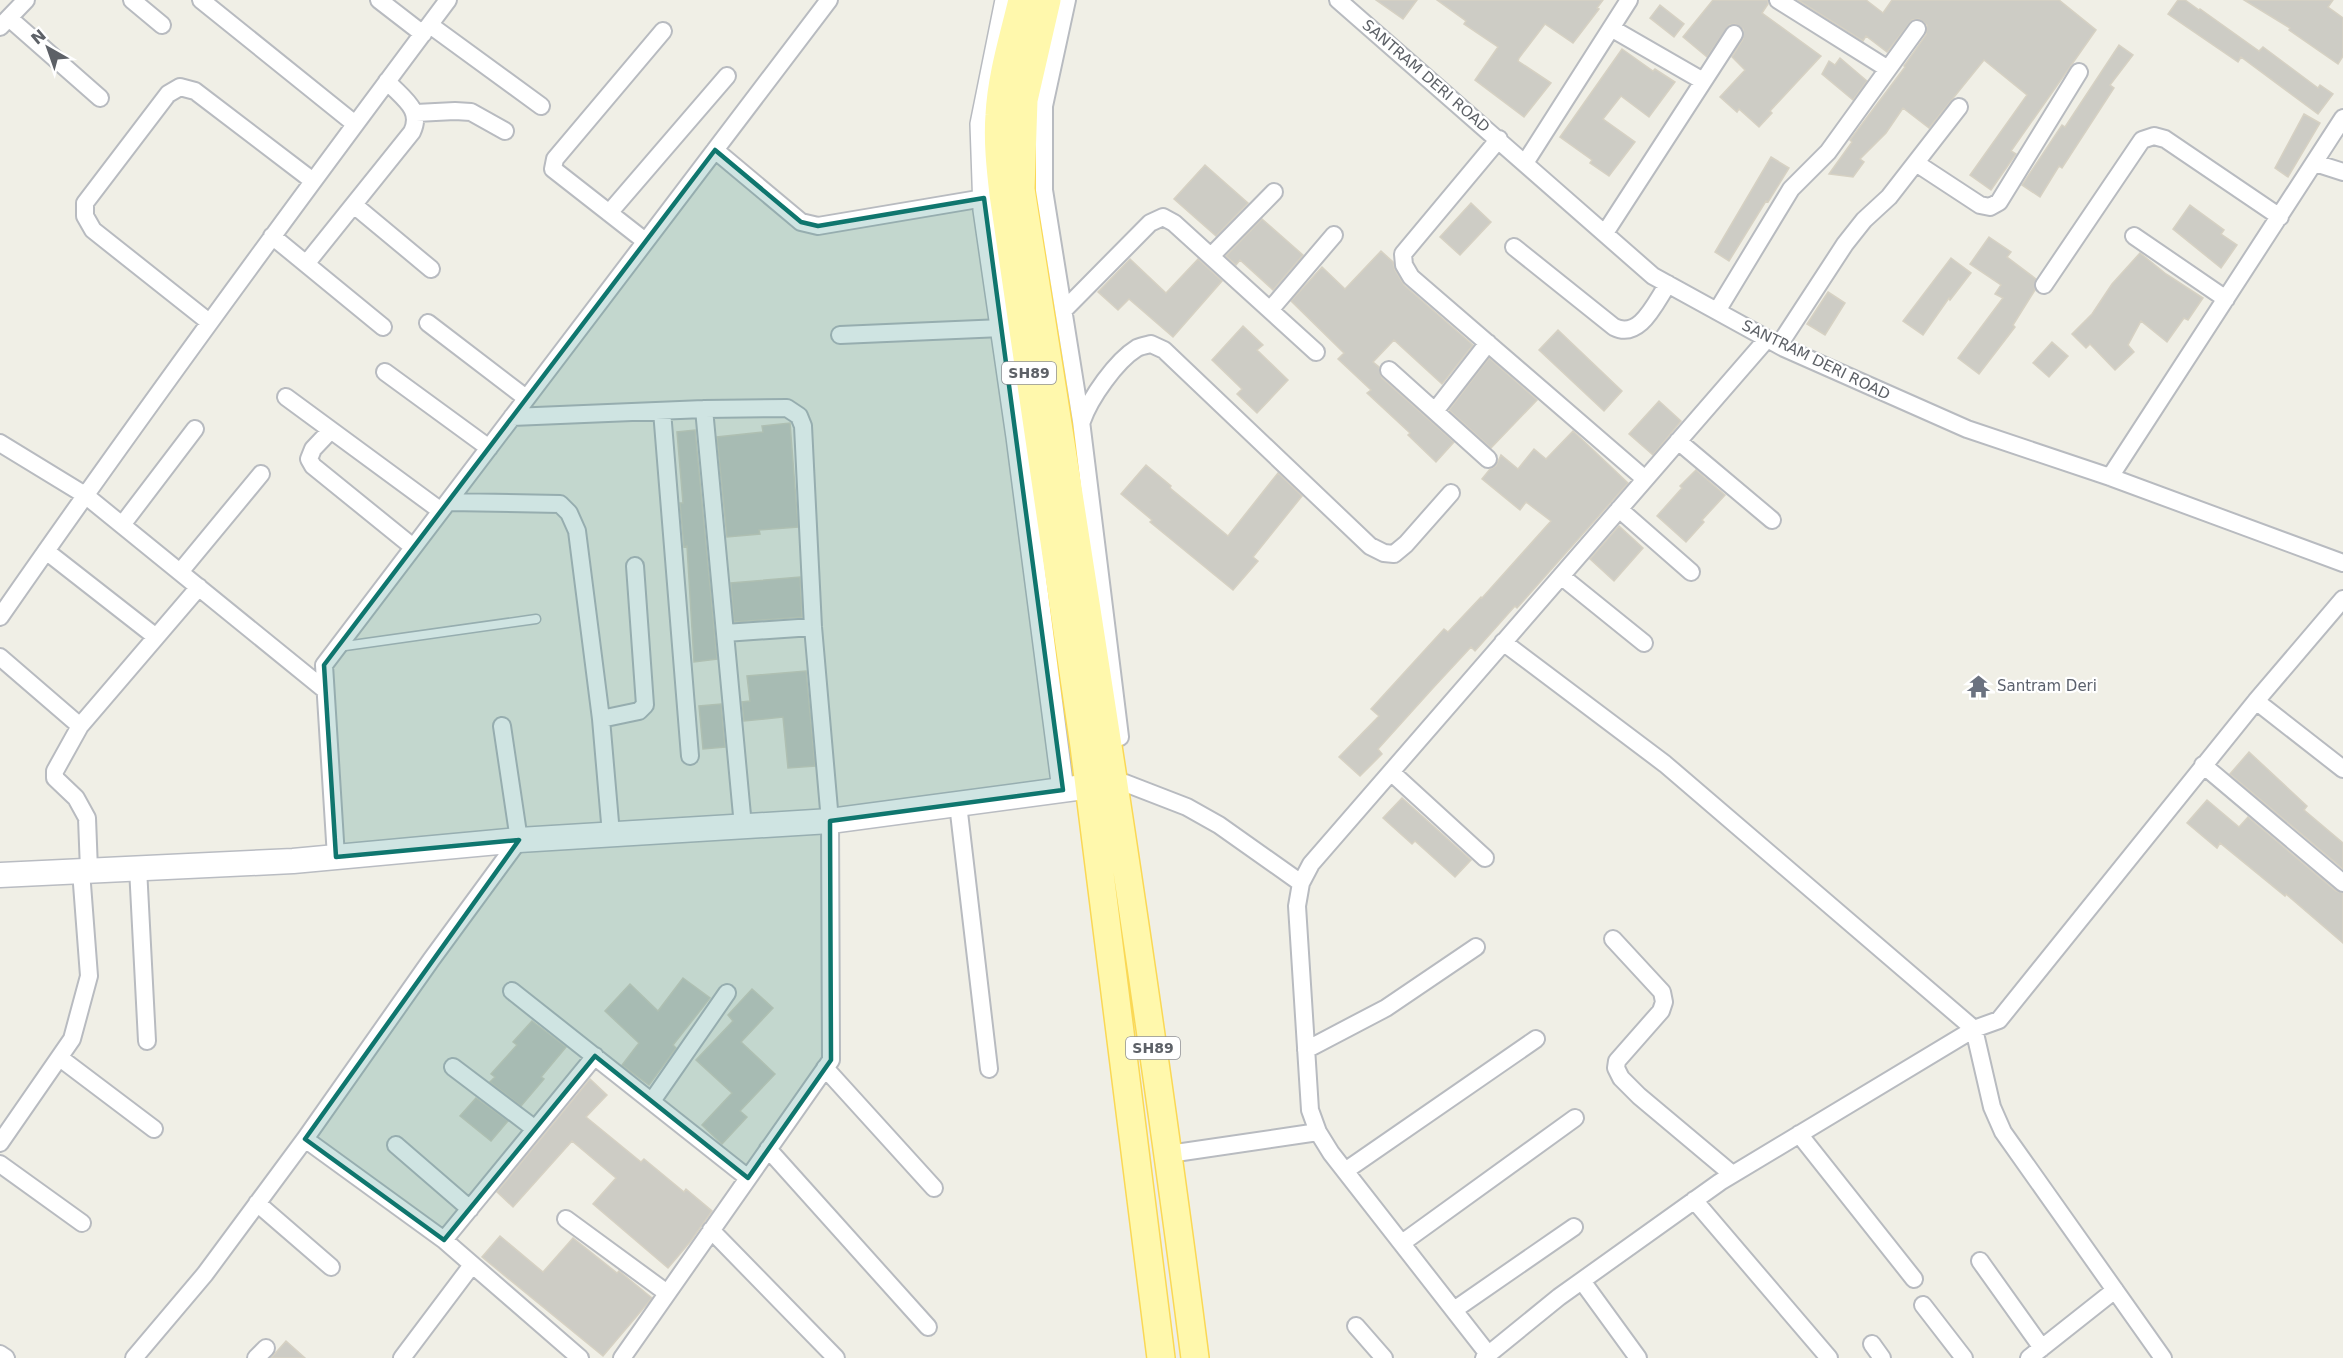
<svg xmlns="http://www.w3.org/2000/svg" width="2343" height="1358" viewBox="0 0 2343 1358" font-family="'DejaVu Sans',sans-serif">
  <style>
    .building { fill: #cdccc5; stroke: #d6d1c3; stroke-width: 1.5 }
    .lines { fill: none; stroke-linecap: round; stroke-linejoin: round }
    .service-casing { stroke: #b8bbc0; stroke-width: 11 }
    .minor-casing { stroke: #b8bbc0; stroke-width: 20 }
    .tertiary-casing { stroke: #b8bbc0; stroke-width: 24 }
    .secondary-casing { stroke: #b9bcc2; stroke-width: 27 }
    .primary-casing { stroke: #fad855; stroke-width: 30 }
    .service { stroke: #fff; stroke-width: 8 }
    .minor { stroke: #fff; stroke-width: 16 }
    .tertiary { stroke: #fff; stroke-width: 21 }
    .secondary { stroke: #fff; stroke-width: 24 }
    .primary { stroke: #fff8ac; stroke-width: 27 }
    .marked { fill: #0f766e; fill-opacity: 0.2; stroke: #0f766e; stroke-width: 4.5; stroke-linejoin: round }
    .labels { text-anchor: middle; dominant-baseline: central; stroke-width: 4.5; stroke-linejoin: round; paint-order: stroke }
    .shield { fill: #fff; stroke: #8e9095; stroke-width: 1.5 }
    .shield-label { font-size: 14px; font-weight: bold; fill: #5d6167 }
    .street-label { font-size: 15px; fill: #5d6167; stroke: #fff }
    .worship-label { font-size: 15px; fill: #5b616d; stroke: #fff; text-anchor: start }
  </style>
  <rect width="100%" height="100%" fill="#f0efe6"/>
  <path class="building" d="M 1376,0 L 1417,0 L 1403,19 Z
    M 1437,0 L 1603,0 L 1597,8 L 1599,9 L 1573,43 L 1545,24 L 1519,58 L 1518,61 L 1551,83 L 1524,117 L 1475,80 L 1498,47 L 1464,24 L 1466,21 Z
    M 1713,0 L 1768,0 L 1768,4 L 1762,13 L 1821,56 L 1770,111 L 1772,113 L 1759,127 L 1739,109 L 1737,112 L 1720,97 L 1745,70 L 1732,57 L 1743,39 L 1743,29 L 1735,24 L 1729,25 L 1707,57 L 1683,37 Z
    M 1798,0 L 1866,0 L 1883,13 L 1892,0 L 2059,0 L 2096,30 L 2011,151 L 2016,154 L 1991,190 L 1970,175 L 2027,95 L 1984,60 L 1929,128 L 1903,108 L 1886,133 L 1860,159 L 1864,162 L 1853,177 L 1829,174 L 1852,142 L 1850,140 L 1905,67 L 1904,66 L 1926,35 L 1927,25 L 1919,19 L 1912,20 L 1887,52 L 1866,36 L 1863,41 Z
    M 2178,0 L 2185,0 L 2199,10 L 2200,9 L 2259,51 L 2263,47 L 2318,88 L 2320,85 L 2333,94 L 2318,114 L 2241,57 L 2238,62 L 2168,14 Z
    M 2244,0 L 2333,0 L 2328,7 L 2343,18 L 2343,56 L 2338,64 L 2289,30 L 2290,28 Z
    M 1660,5 L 1684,24 L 1674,37 L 1650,18 Z
    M 2119,45 L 2133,55 L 2110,85 L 2114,88 L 2062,168 L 2059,166 L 2040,197 L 2022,185 L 2062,125 L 2065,127 Z
    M 1622,49 L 1653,71 L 1655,69 L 1675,82 L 1649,117 L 1621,96 L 1603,119 L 1635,142 L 1609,176 L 1590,163 L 1592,160 L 1560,137 Z
    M 1840,58 L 1867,81 L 1853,100 L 1822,74 L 1829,61 L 1835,65 Z
    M 2304,114 L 2320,123 L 2288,177 L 2275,168 Z
    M 1771,157 L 1789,168 L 1768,202 L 1766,201 L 1729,261 L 1715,252 Z
    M 1205,165 L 1248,203 L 1216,236 L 1174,199 Z
    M 1471,203 L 1491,222 L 1460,255 L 1440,237 Z
    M 2190,205 L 2224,230 L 2221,234 L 2237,245 L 2221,268 L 2173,229 Z
    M 1262,219 L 1303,255 L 1273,290 L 1240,260 L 1236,265 L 1226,256 Z
    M 1989,237 L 2011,252 L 2007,257 L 2036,279 L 2035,290 L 2013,325 L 2015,327 L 1979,374 L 1958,358 L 2003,298 L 1995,294 L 2001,285 L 1970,264 Z
    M 1381,251 L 1393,262 L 1395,270 L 1404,285 L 1473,345 L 1442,384 L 1394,340 L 1373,362 L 1379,367 L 1382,378 L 1454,442 L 1436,462 L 1408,435 L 1410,433 L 1367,393 L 1371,390 L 1338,359 L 1344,353 L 1291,301 L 1322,267 L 1345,289 Z
    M 2140,253 L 2166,274 L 2203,298 L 2188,320 L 2184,318 L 2167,342 L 2141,321 L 2128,345 L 2134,352 L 2115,370 L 2090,344 L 2086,348 L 2072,334 L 2092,314 L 2112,284 Z
    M 1951,258 L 1971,273 L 1950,300 L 1949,298 L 1923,335 L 1903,321 Z
    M 1130,259 L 1166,293 L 1198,259 L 1222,281 L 1173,337 L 1129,299 L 1118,310 L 1098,292 Z
    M 1828,292 L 1845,303 L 1825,335 L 1807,324 Z
    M 1243,326 L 1263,345 L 1257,350 L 1288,380 L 1257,413 L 1237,394 L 1242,389 L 1212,360 Z
    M 1558,330 L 1622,391 L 1604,411 L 1539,350 Z
    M 2052,342 L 2068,356 L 2049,377 L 2033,363 Z
    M 1489,358 L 1537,400 L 1491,448 L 1449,410 Z
    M 1659,401 L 1681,421 L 1653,455 L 1629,434 Z
    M 790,423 L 798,527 L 759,530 L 760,534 L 727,537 L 717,437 L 763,432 L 762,426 Z
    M 695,430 L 717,659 L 694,662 L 687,546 L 684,547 L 680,503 L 683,503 L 677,432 Z
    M 1573,431 L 1628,483 L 1517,608 L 1515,606 L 1475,651 L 1471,647 L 1433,688 L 1378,749 L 1382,754 L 1360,776 L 1339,757 L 1379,716 L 1371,709 L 1444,629 L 1448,632 L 1481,597 L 1482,598 L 1551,521 L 1526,502 L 1520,510 L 1482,479 L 1490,469 L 1496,466 L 1501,455 L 1518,469 L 1534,449 L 1546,459 Z
    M 1146,465 L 1171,486 L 1170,488 L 1228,536 L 1278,473 L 1302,496 L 1253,557 L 1258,561 L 1233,590 L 1150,522 L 1152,520 L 1121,494 Z
    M 1696,470 L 1725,495 L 1702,520 L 1704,522 L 1686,542 L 1657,516 L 1682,488 L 1680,486 Z
    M 1619,526 L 1643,548 L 1614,581 L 1590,559 Z
    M 800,577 L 802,617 L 734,622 L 731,583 Z
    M 806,671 L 815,766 L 788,768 L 783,717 L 744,721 L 742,702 L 750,701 L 747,676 Z
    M 721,704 L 725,747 L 703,749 L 699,706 Z
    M 2249,752 L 2307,806 L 2304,810 L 2343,843 L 2343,869 L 2230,774 Z
    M 1402,798 L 1471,860 L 1455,877 L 1415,841 L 1412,844 L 1383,818 Z
    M 2207,800 L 2239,827 L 2248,817 L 2336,891 L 2343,893 L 2343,943 L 2286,894 L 2285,896 L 2220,843 L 2217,848 L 2187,823 Z
    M 683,978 L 710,998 L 673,1045 L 676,1048 L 649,1085 L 622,1065 L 639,1043 L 605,1011 L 630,984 L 658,1011 Z
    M 752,989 L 773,1008 L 741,1042 L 775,1074 L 740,1111 L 747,1117 L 722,1144 L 702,1125 L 732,1093 L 696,1060 L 733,1021 L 728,1015 Z
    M 532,1021 L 566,1047 L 541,1077 L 544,1079 L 521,1106 L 490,1082 L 495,1077 L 491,1074 L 517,1045 L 513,1042 Z
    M 590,1079 L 607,1095 L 586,1117 L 641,1162 L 644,1159 L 684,1192 L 686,1189 L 712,1211 L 690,1242 L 668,1268 L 593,1204 L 616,1178 L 572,1141 L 513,1207 L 497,1192 Z
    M 476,1098 L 508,1121 L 491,1141 L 460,1116 Z
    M 500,1236 L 543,1272 L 573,1238 L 617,1273 L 619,1271 L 652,1298 L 603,1356 L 482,1257 Z
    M 286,1341 L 305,1358 L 271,1358 Z"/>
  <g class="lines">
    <defs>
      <path id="service" d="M 338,647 L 536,619"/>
      <path id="minor" d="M 132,0 L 162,25
        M 201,0 L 355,124
        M 379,0 L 423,34
        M 1067,0 L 1044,106 L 1044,190 L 1081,421 L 1120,737
        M 1338,0 L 1653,276 L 1784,348 L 1967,429 L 2110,477 L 2343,563
        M 1778,0 L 1888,69
        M 9,18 L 100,98
        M 430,25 L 541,106
        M 0,27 L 26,0
        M 1611,28 L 1703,81
        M 416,113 L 455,111 L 471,112 L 505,131
        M 1499,139 L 1403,254 L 1404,265 L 1411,277 L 1645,479
        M 715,150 L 801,222 L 818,226 L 984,198
        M 1525,163 L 1629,0
        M 1916,163 L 1980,205 L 1990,207 L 1999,202 L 2079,72
        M 2315,163 L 2343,172
        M 354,205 L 431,269
        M 609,213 L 727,76
        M 1605,233 L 1734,34
        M 272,236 L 383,327
        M 2134,236 L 2226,299
        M 645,241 L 553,169 L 555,159 L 663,31
        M 1514,247 L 1614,327 C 1640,340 1655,303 1668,284
        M 1211,256 L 1274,192
        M 306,264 L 412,132 C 423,109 402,98 387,81
        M 2044,285 L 2142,140 L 2154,136 L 2165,139 L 2280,217
        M 1064,310 L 1150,223 L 1163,217 L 1174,223 L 1316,352
        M 1270,310 L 1334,235
        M 1717,311 L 1791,189 L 1828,152 L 1917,29
        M 209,322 L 93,230 L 85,216 L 85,203 L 168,94 L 180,87 L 195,91 L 313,181
        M 428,323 L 526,398
        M 840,335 L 1002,328
        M 1779,345 L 1845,244 L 1864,220 L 1889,197 L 1959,107
        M 1389,370 L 1488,459
        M 385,372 L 489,448
        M 286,397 L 441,511
        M 704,409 L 743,826
        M 662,411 L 690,756
        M 1435,411 L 1488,343
        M 512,417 L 704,409 L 787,408 L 799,416 L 803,426 L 813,627 L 830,821 L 831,1060 L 622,1358
        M 1082,421 C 1090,398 1116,361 1137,348 C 1141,346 1147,345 1151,344 L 1164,350 L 1370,546 L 1384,553 L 1394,554 L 1406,544 L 1451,493
        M 331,430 L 313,449 L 309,459 L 313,466 L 413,547
        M 1678,441 L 1772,520
        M 0,443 L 85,495 L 325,690
        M 2110,477 L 2343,118
        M 448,502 L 560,504 L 569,513 L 577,531 L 601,719 L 611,834
        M 1619,509 L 1691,572
        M 122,525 L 195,429
        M 46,551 L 156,637
        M 180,572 L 261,474
        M 1561,576 L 1644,643
        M 0,617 C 145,408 296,203 448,0
        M 725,633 L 813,627
        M 1503,642 L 1665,764 L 1974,1029 L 1992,1107 L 2003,1132 L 2163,1358
        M 0,657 L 80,726
        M 2256,701 L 2343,769
        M 601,719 L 639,711 L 645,705 L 635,566
        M 502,726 L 519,840 L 431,960 L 305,1139 L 444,1240 L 595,1056
        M 2203,765 L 2343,883
        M 1391,772 L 1485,858
        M 1125,783 L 1187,807 L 1219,825 L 1301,883
        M 958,804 L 989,1069
        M 336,857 L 324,665 L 829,0
        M 138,868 L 147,1041
        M 89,870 L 87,818 L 76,798 L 55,778 L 55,771 L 80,726 L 199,587
        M 1613,939 L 1662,992 L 1664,1002 L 1661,1011 L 1617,1061 L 1616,1068 L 1621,1078 L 1639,1096 L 1732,1174
        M 512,991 L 748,1178
        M 1306,1050 L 1386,1008 L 1476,947
        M 60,1058 L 154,1129
        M 453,1067 L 535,1129
        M 825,1068 L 934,1188
        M 652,1101 L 727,993
        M 1799,1134 L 1914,1279
        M 0,1143 L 72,1039 L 89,976 L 81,871
        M 396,1145 L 470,1209
        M 768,1149 L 928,1327
        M 1169,1154 L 1318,1132
        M 0,1164 L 82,1223
        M 1345,1171 L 1536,1039
        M 1694,1200 L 1829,1358
        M 257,1203 L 331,1267
        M 566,1219 L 667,1293
        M 711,1230 L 836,1358
        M 444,1240 L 580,1358
        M 1402,1243 L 1575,1118
        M 1980,1261 L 2042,1348
        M 1582,1281 L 1638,1358
        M 1923,1305 L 1964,1358
        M 1454,1310 L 1574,1227
        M 1356,1326 L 1384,1358
        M 1872,1344 L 1882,1358
        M 0,1354 L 6,1358
        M 1488,1354 L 1331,1153 L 1318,1132 L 1310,1110 L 1297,906 L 1301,883 L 1311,864 L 1767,339
        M 134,1358 L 205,1274 L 305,1139
        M 256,1358 L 266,1348
        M 402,1358 L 472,1265
        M 1484,1358 L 1559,1297 L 1720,1182 L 1974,1029 L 1999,1020 L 2256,701 L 2343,599
        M 2029,1358 L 2115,1290"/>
      <path id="tertiary" d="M 1006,0 L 981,124 L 984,210 L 1017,437 L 1063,790"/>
      <path id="secondary" d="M 0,875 L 293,861 L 519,840 L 830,821 L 1106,784"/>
      <path id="primary" d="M 1022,0 C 1013,38 1001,76 999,115 C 997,141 1000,168 1003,194 L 1084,746 L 1161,1358
        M 1047,0 L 1024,100 L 1021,189 C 1082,578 1145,967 1195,1358"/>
    </defs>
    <use href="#service" class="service-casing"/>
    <use href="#minor" class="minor-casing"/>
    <use href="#tertiary" class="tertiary-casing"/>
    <use href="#secondary" class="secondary-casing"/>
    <use href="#primary" class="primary-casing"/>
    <use href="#service" class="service"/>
    <use href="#minor" class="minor"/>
    <use href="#tertiary" class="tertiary"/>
    <use href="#secondary" class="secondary"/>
    <use href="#primary" class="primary"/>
  </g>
  <path class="marked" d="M 715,150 L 801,222 L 818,226 L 984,198 L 1063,790 L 830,821 L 831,1060 L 748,1178 L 595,1056 L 444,1240 L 305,1139 L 519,840 L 336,857 L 324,665 Z"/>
  <defs>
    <symbol id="temple-bare" viewBox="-9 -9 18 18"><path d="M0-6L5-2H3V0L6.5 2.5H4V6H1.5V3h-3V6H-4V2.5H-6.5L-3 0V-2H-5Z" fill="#6b7280" stroke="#fff" stroke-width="2.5" paint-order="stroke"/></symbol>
  </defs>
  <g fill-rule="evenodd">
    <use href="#temple-bare" x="1962" y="670" width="33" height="33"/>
  </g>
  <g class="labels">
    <g class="shield">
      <rect x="1002" y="362" width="54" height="22" rx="4.5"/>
      <rect x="1126" y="1037" width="54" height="22" rx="4.5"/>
    </g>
    <g class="shield-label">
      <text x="1029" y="373">SH89</text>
      <text x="1153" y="1048">SH89</text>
    </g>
    <g class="street-label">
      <text transform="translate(1426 76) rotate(41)">SANTRAM DERI ROAD</text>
      <text transform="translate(1816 360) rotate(26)">SANTRAM DERI ROAD</text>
    </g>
    <g class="worship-label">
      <text x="1997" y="686">Santram Deri</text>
    </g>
  </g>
  <g transform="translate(48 48) rotate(320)" stroke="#ffffff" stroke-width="4.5" paint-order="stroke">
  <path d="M0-4.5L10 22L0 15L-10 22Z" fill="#5d6167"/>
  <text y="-9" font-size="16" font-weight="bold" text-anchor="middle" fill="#5d6167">N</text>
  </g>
</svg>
